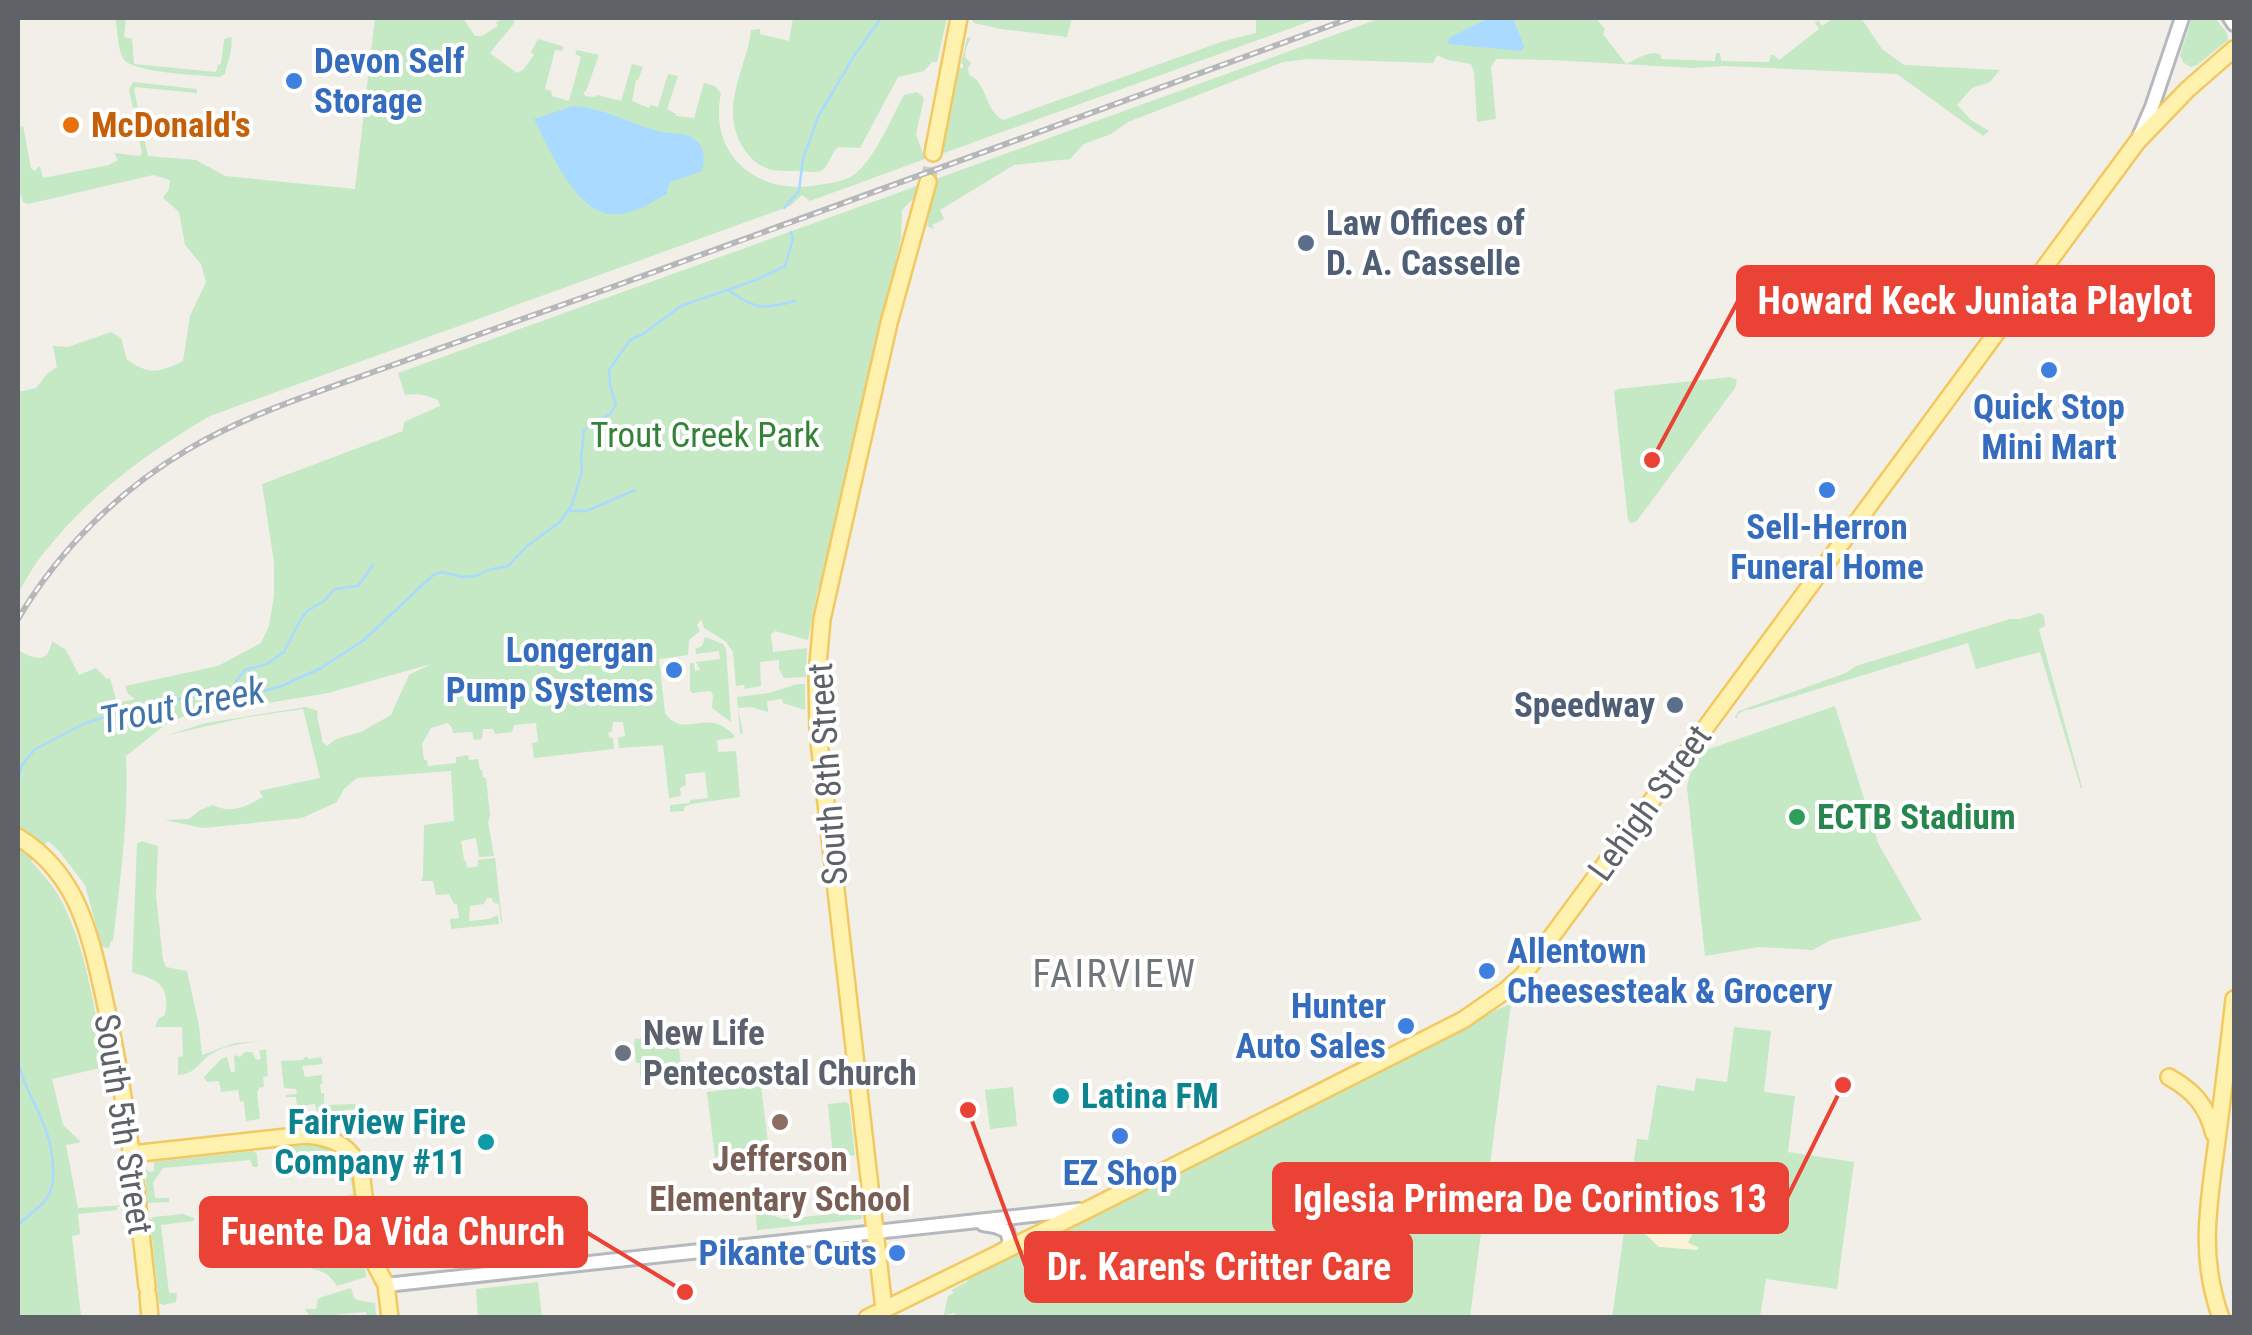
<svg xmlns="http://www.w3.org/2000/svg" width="2252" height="1335" viewBox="0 0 2252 1335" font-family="'Roboto Condensed',sans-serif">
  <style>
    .green { fill: #c5e8c5 }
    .sand { fill: #fbf3d9 }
    .water { fill: #aadaff }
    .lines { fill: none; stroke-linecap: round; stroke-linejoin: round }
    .stream { stroke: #aadaff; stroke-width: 2.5 }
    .major-tunnel { stroke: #ccccc8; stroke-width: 15; stroke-dasharray: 15 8; stroke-linecap: butt }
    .minor-casing { stroke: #b5b8bc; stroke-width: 18 }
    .major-casing { stroke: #f2c960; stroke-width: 20 }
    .minor { stroke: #fff; stroke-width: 12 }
    .major { stroke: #fff2af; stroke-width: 15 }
    .rail-casing { stroke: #b6b7b8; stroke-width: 6 }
    .rail { stroke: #fff; stroke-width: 2.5; stroke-dasharray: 8; stroke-linecap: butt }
    .shop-dot { fill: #3f7fe0; stroke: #fff; stroke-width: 4 }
    .food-dot { fill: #e8710a; stroke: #fff; stroke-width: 4 }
    .service-dot { fill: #5c6f8a; stroke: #fff; stroke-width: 4 }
    .leisure-dot { fill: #2e9e5b; stroke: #fff; stroke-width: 4 }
    .worship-dot { fill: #6b7280; stroke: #fff; stroke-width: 4 }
    .culture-dot { fill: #0f9aa8; stroke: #fff; stroke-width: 4 }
    .education-dot { fill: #8d6e63; stroke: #fff; stroke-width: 4 }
    .labels { text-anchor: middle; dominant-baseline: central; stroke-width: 8; stroke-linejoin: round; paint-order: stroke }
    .shop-label { font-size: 35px; font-weight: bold; fill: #366cbe; stroke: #fff }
    .food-label { font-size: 35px; font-weight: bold; fill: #c56008; stroke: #fff; text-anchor: start }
    .service-label { font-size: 35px; font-weight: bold; fill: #4e5e75; stroke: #fff; text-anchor: start }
    .park-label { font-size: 35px; fill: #348238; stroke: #fff }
    .street-label { font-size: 35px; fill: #5f6368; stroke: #fff }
    .leisure-label { font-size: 35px; font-weight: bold; fill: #27864d; stroke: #fff; text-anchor: start }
    .worship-label { font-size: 35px; font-weight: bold; fill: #5b616d; stroke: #fff; text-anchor: start }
    .culture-label { font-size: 35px; font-weight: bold; fill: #0d838f; stroke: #fff; text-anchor: start }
    .education-label { font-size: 35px; font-weight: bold; fill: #785e54; stroke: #fff }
    .water-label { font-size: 38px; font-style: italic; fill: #4174aa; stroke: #fff }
    .neighbourhood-label { font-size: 38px; letter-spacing: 2.5px; fill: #70757a; stroke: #fff }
    .leader { fill: none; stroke: #ea4335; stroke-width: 4 }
    .callout-dot { fill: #ea4335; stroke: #fff; stroke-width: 4 }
    .callout { fill: #ea4335; stroke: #ea4335; stroke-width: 4 }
    .callout-label { font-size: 38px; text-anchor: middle; font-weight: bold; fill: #fff }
  </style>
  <rect width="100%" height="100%" fill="#f1efe8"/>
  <path class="green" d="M 115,18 L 126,18 L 124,37 L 132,39 L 134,64 L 216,72 L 218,65 L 221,64 L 224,39 L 231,37 C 234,46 227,63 225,74 L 219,77 C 201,75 130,73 123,58 C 117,48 118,29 115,18 Z
    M 375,18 L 463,18 L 475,36 L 482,36 L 498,26 L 496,22 L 503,18 L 510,18 L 515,22 L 490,53 L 517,73 L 523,70 L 534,55 L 531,52 L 538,39 L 562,46 L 564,48 L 562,51 L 555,50 L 545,89 L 551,91 L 552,96 L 569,101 L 581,57 L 575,54 L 577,50 L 599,55 L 586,91 L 583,92 L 585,96 L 594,97 L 597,95 L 621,101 L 632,64 L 643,67 L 638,80 L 636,80 L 632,101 L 649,108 L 650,105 L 658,107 L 668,74 L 678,76 L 667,109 L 676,114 L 676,116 L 694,118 L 704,83 L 715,86 L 721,93 C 708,156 758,196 818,185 C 830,183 845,182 855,174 C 876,157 891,118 904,95 L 917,92 L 924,98 L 916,134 L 925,159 L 810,201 L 802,195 L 790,206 L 210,416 C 148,452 93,492 48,548 C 36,561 27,578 18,593 L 18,392 L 36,388 L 47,374 L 57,367 L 53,346 L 68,347 L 111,332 L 121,338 L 127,360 C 150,375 158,373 183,361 L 190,316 L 206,282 L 201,264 L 185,245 L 179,212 L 163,198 L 169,189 L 170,180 L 153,175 L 28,204 L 23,202 L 18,186 L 18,128 L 23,126 L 31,168 L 34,171 L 40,166 L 43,178 L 109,165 L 118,160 L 114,153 L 140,156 L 142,153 L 129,89 L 133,82 L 197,89 L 197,93 L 135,87 L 134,90 L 148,156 L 196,160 L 225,176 L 355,189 Z
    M 793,18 L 947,18 L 937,62 L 932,62 L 924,71 L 898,77 L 860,148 L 838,147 C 830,154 829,168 820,171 C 813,173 803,171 796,171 C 788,171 780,171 772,170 C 748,164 734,138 733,115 C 732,86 748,58 751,30 L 760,29 L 760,34 L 789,41 Z
    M 971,18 L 1072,18 L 1067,37 L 1001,29 L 974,23 Z
    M 1256,18 L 1319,18 L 941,154 L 959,68 L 963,68 L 963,64 L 961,63 L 967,38 L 971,37 L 966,48 L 965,57 L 971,63 L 968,68 L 969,75 C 988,83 984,110 1003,120 L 1224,41 L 1256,33 Z
    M 1381,18 L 1596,18 L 1605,29 L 1603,34 L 1626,64 C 1637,59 1650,49 1661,55 L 1661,59 L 1715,61 L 1716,53 L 1720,53 L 1721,61 L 1769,62 L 1771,55 L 1774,55 L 1779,60 L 1819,29 L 1815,23 L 1818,20 L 1822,26 L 1833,18 L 1861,18 L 1882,49 L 1904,65 L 2000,70 L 1990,82 L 1972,88 L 1957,105 L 1971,120 L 1989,131 L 1983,136 L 1897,74 L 1724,66 L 1693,68 L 1551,60 L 1496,59 L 1491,67 L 1496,119 L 1477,122 L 1474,72 L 1471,64 L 1448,60 L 1437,55 L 1433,63 L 1309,59 L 1283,62 L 1128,122 L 1111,134 L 1084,144 L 1070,159 L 1014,165 L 940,210 L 944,219 L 932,225 L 934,229 L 927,226 L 936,179 Z
    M 2192,18 L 2215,18 L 2227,33 L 2228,40 L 2197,65 L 2190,67 L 2183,62 L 2180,55 Z
    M 917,186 L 917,195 L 902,210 L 901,238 L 821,587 L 818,588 L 808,640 L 775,631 L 771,634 L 773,652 L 807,648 L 806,677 L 784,678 L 779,669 L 779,660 L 760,662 L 761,686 L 745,689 L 744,685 L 736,686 L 737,697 L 769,693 L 797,684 L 805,684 L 805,710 L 783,703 L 782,699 L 767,701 L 768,712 L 751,707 L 738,708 L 743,734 L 740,733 L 733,652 L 725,641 L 704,628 L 701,619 L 697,625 L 700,631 L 689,640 L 688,655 L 659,659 L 665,713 C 681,736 699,716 720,725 C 723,726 731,732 734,735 L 734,738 L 717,740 L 718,752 L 736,751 L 740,797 L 691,804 L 684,807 L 684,811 L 670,812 L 670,805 L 690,803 L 690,800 L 708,798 L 705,772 L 685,774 L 686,785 L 680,788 L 681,796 L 669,798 L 663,745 L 619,748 L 618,738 L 625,736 L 623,722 L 613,722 L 612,731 L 608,733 L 610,738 L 613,738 L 614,749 L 534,758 L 532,743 L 538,742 L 536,723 L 514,725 L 512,732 L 495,734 L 493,729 L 483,729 L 482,739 L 474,740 L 472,732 L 453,733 L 452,728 L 448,723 L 431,728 L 422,744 L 424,760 L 427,760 L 428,766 L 456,763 L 456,757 L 468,755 L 469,760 L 478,759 L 480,770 L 482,770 L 483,777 L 486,778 L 490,815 L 488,822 L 494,856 L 479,857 L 476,838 L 461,841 L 464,860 L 466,861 L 467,868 L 478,866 L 478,860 L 495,858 L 502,921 L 501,923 L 499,904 L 493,902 L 492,898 L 487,898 L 484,904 L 470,906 L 469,921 L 489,919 L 498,915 L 499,924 L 471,927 L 470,924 L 470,927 L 451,929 L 450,919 L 459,918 L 457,904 L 454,904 L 449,894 L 436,895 L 433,881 L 421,881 L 423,876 L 424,825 L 454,821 L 451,771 L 357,778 L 344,789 L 337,802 L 302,818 L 203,828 L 165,820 L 189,819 L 200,810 L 213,805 C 231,814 246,807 263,797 L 259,791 L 320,778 L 303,709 L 243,718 L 168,735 L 206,723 L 306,707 L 318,711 C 315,720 323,732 322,742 L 327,746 L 336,739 L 361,732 L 391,715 L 409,675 L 431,664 L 328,693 L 182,717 L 165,725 L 126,756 C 129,817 120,881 113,941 L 111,941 L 109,948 L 102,947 L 85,885 L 59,851 L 48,841 L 31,861 C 43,875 56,888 64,906 C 88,955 95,1014 105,1067 L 52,1079 L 63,1125 L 81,1142 L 66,1145 L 78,1208 L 126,1205 L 117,1207 L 117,1210 L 78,1214 L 80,1234 L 72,1236 L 81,1316 L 86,1317 L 18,1317 L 18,650 C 34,659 48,665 52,641 L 66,650 L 79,675 L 96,668 L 107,679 L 110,678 L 117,703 L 135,699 L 128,694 L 125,686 L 218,666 L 261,643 L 269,626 L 274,596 L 274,562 L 262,484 L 403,431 L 404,422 L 440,406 L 438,400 C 426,395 418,393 405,395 L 398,373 Z
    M 1730,377 L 1737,380 L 1735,388 L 1636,522 L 1630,523 L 1628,520 L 1614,392 L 1618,389 Z
    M 2040,613 L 2044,616 L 2045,626 L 2039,629 L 2082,787 L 2081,789 L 2040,652 L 1976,669 L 1968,643 L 1749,710 L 1747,709 L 1738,714 L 1737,719 L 1735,717 L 1739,711 L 1846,673 L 1856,666 L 2010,619 L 2020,619 Z
    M 705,637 L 723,644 L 726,649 L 731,722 L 712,708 L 713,696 L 711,691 L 692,693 L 690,690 L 690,663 L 694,663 L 695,671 L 700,670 L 696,662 L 720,659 L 719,651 L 696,654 L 695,649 L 702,646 Z
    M 1835,706 L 1878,843 L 1922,920 L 1831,940 L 1813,950 L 1759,947 L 1705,956 L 1687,787 C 1690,771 1696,759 1705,745 L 1709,749 Z
    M 141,841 L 158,846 L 156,895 L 163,960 L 166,967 L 187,971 L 199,1026 L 202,1055 L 235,1043 L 266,1041 C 248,1043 227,1044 211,1054 C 196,1064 198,1073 178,1075 L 178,1057 L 183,1056 L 182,1027 L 155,1027 L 159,1018 L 165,1015 C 171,983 156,980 132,972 L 137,844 Z
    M 1511,1004 L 1470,1317 L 956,1318 L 955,1313 L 944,1315 L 948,1296 L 954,1293 L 951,1290 L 967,1282 L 968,1278 L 1452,1036 L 1496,1010 Z
    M 1734,1027 L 1771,1031 L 1764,1092 L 1795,1096 L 1788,1152 L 1854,1162 L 1837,1289 L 1766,1279 L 1760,1317 L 1612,1318 L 1637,1139 L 1648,1140 L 1657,1085 L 1694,1091 L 1696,1078 L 1727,1082 Z
    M 677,1035 L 682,1072 L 640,1076 L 640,1063 L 636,1063 L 634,1039 Z
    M 266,1049 L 268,1076 L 263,1077 L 264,1087 L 259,1088 L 257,1093 L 260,1119 L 246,1121 L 244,1102 L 240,1101 L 238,1090 L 221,1092 L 219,1081 L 207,1082 L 204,1077 L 221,1059 L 227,1057 L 231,1072 L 235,1072 L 234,1055 L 240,1057 L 245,1052 L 252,1052 L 256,1060 L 261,1059 L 259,1051 Z
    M 307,1056 L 308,1059 L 321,1057 L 323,1064 L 302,1066 L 305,1077 L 322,1075 L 322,1084 L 320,1085 L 321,1093 L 324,1093 L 324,1103 L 328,1105 L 355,1104 L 356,1109 L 317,1113 L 315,1104 L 307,1105 L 308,1114 L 298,1115 L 296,1097 L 286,1097 L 286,1095 L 297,1094 L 296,1089 L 284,1088 L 281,1061 L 302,1060 Z
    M 761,1086 L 769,1151 L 715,1157 L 707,1092 Z
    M 1013,1087 L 1017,1126 L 990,1129 L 985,1090 Z
    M 846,1102 L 849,1104 L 855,1155 L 833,1157 L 828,1104 Z
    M 306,1145 C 356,1146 356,1173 360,1214 C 362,1235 364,1256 366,1277 L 337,1286 C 330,1275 324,1271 312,1269 L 308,1260 L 313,1259 L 314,1265 L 330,1263 L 332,1257 L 334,1268 L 357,1266 L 352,1213 L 347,1212 L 345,1196 L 353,1194 C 348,1140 323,1150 281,1155 L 280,1163 L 276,1164 L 274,1151 L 276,1148 Z
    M 253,1151 L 257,1154 L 258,1167 L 253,1167 L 250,1160 L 163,1168 L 153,1183 L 155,1198 L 169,1198 L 169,1202 L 147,1203 L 145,1173 L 146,1169 L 149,1172 L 154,1171 L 154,1162 Z
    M 859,1187 L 862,1219 L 757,1230 L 756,1213 L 769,1212 L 770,1215 L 784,1219 L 850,1212 L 848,1189 Z
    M 183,1214 L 194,1218 L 194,1221 L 161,1225 L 169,1293 L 177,1293 L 176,1302 L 163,1305 L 159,1303 L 150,1220 L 153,1217 Z
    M 538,1282 L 542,1317 L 478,1317 L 476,1289 Z
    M 351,1288 L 354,1298 L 357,1300 L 375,1303 L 376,1317 L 367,1317 L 366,1312 L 310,1317 L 305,1309 L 316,1309 L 318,1299 L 322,1297 Z"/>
  <path class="sand" d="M 1648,1186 L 1653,1195 C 1676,1189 1694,1190 1699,1218 L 1688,1243 L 1698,1247 L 1698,1250 L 1659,1247 L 1644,1233 Z"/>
  <path class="water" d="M 1489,18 L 1513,18 L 1524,46 L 1522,51 L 1448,44 L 1449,38 Z
    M 573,106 C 604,108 629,123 658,131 C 671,135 687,131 697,141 C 706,150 704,160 702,171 L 671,182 L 668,186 L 667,194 C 653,202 638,211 622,214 C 578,222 551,151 534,119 Z"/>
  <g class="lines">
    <path class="stream" d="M 784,208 L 799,191 L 803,159 L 818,117 L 854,56 L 881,18
      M 728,290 C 755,309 762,310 795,301
      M 571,511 L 587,511 L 635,490
      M 233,693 L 237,687 L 236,681 L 245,670 L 267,664 L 284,652 L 301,619 L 307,611 L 324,601 L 335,589 L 358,586 L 373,565
      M 18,780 L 22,765 L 34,750 L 83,724 L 146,704 L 220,693 L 263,691 L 282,686 L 321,668 L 364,640 L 433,575 L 442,572 L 462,577 L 476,576 L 488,570 L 508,566 L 527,546 L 560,522 L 572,505 L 582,471 L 581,458 L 584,430 L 611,413 L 616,404 L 610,385 L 609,370 L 630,340 L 643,334 L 681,306 L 756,280 L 785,266 L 793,239 L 791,232
      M 18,1062 C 28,1102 51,1121 53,1167 C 54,1178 53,1188 47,1198 C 39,1209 27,1216 18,1225"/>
    <path class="major-tunnel" d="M 928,182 L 933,153"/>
    <defs>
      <path id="minor" d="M 2230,18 L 2234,24
        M 2139,137 L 2152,107 L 2182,18
        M 983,1224 L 995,1226 L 1007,1231 L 1010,1242 L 1006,1248 L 1001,1251
        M 386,1285 L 1079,1210"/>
      <path id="major" d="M 933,153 L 959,18
        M 18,837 C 41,851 61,873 74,898 C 92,934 99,976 108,1015 C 127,1105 137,1196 147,1287
        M 2169,1077 C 2194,1091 2207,1106 2214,1134
        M 132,1154 L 305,1135 C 332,1137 351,1145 361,1172 L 372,1258 L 386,1285 L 390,1318
        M 148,1295 L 150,1318
        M 867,1318 L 1089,1209 L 1463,1020 L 1505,991 L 1524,974 L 2137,142 L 2188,89 L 2234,49
        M 885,1318 L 818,733 L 817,675 L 822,619 L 889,323 L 928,182
        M 2221,1318 C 2198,1255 2209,1203 2217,1140 C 2223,1093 2229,1046 2234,999"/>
    </defs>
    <use href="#minor" class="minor-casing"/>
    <use href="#major" class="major-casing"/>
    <use href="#minor" class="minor"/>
    <use href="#major" class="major"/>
    <defs>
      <path id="rail" d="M 18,619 C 59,550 118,491 187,450 C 246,415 312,394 376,371 C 452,344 528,317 604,290 C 853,201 1102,108 1351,18"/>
    </defs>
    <use href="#rail" class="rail-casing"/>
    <use href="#rail" class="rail"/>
  </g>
  <g class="shop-dot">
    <circle cx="294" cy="81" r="10"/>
    <circle cx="2049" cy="370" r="10"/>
    <circle cx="1827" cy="490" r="10"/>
    <circle cx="674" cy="670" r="10"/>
    <circle cx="1487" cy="971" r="10"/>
    <circle cx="1406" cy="1026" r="10"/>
    <circle cx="1120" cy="1136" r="10"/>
    <circle cx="897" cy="1253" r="10"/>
  </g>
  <circle class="food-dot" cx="71" cy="125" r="10"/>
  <g class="service-dot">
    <circle cx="1306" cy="243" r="10"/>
    <circle cx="1675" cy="705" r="10"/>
  </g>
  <circle class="leisure-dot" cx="1797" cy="817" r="10"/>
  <circle class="worship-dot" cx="623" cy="1053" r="10"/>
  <g class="culture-dot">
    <circle cx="1061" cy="1096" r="10"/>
    <circle cx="486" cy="1142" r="10"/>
  </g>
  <circle class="education-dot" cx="780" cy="1122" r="10"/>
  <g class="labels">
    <g class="shop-label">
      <text x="314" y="61" text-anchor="start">Devon Self<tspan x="314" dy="40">Storage</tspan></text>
      <text x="2049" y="407">Quick Stop<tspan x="2049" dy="40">Mini Mart</tspan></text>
      <text x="1827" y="527">Sell-Herron<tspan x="1827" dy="40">Funeral Home</tspan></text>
      <text x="654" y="650" text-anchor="end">Longergan<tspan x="654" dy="40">Pump Systems</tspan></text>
      <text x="1507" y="951" text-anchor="start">Allentown<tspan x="1507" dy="40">Cheesesteak &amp; Grocery</tspan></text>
      <text x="1386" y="1006" text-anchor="end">Hunter<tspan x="1386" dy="40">Auto Sales</tspan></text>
      <text x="1120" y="1173">EZ Shop</text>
      <text x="877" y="1253" text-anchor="end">Pikante Cuts</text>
    </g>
    <g class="food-label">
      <text x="91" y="125">McDonald's</text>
    </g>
    <g class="service-label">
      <text x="1326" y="223">Law Offices of<tspan x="1326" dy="40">D. A. Casselle</tspan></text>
      <text x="1655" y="705" text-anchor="end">Speedway</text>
    </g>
    <g class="park-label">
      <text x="705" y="435">Trout Creek Park</text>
    </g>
    <g class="street-label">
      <text transform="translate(828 774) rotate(-94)">South 8th Street</text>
      <text transform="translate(1650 803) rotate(-54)">Lehigh Street</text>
      <text transform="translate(123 1124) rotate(81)">South 5th Street</text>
    </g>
    <g class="leisure-label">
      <text x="1817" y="817">ECTB Stadium</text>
    </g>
    <g class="worship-label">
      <text x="643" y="1033">New Life<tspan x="643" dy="40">Pentecostal Church</tspan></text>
    </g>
    <g class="culture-label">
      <text x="1081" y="1096">Latina FM</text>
      <text x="466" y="1122" text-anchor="end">Fairview Fire<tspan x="466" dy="40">Company #11</tspan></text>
    </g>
    <g class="education-label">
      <text x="780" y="1159">Jefferson<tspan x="780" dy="40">Elementary School</tspan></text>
    </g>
    <g class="water-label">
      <text transform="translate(182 705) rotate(-11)">Trout Creek</text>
    </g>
    <g class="neighbourhood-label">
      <text x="1115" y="974">FAIRVIEW</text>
    </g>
  </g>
  <path class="leader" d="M1652 460L1738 301M1843 1085L1787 1198M685 1292L586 1232M968 1110L1026 1267"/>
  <g class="callout-dot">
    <circle cx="1652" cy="460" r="10"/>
    <circle cx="1843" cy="1085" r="10"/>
    <circle cx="685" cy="1292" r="10"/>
    <circle cx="968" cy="1110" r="10"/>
  </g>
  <g class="callout">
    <rect x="1738" y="267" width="475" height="68" rx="10"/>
    <rect x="1274" y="1164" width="513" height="68" rx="10"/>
    <rect x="201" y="1198" width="385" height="68" rx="10"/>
    <rect x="1026" y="1233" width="385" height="68" rx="10"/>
  </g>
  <g class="callout-label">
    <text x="1975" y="314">Howard Keck Juniata Playlot</text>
    <text x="1530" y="1212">Iglesia Primera De Corintios 13</text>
    <text x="393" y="1245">Fuente Da Vida Church</text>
    <text x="1219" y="1280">Dr. Karen's Critter Care</text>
  </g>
  <rect width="2252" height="1335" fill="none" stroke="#5f6368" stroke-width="40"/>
</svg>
